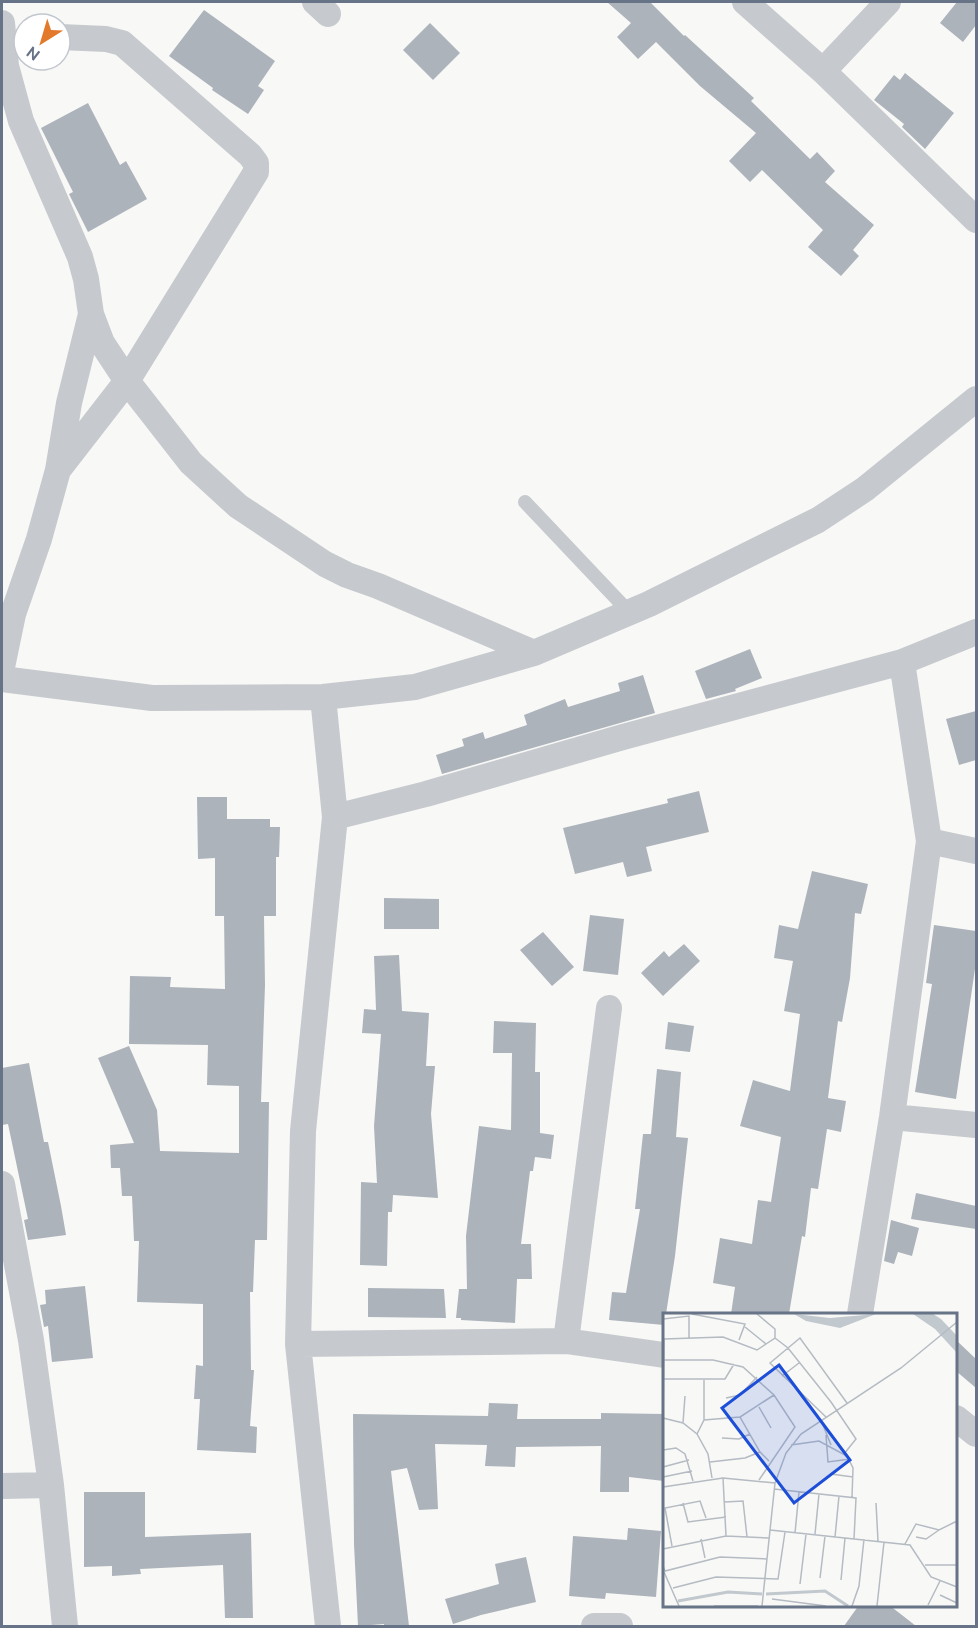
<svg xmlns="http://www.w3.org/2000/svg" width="978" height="1628" viewBox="0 0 978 1628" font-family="Ubuntu,sans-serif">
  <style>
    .building { fill: #adb3bb }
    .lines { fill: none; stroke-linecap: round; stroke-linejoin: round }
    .lane { stroke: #c6c9cd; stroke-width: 14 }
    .street { stroke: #c6c9cd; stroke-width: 26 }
    .inset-river { fill: none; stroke: #c1c8ce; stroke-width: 3 }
    .inset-road { fill: none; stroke: #b5bbc3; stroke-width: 1.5 }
    .view { fill: #1d4ed8; fill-opacity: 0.15; stroke: #1d4ed8; stroke-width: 3 }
    .inset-edge { fill: none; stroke: #677387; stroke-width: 3 }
  </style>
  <rect width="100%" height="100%" fill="#f8f8f6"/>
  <path class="building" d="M 607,2 L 650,2 L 684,36 L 685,35 L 754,98 L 751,101 L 810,159 L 817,152 L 835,171 L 825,182 L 874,225 L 853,250 L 859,256 L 841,276 L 808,247 L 823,230 L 762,170 L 750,182 L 729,161 L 756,133 L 700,86 L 656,42 L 638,59 L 617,37 L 631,23 Z
    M 957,2 L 976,2 L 976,25 L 963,42 L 940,23 Z
    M 204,10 L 275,61 L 258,86 L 264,90 L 248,114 L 212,90 L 213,88 L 169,56 Z
    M 430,23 L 460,53 L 433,80 L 403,50 Z
    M 905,73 L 954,113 L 925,149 L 902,127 L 904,124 L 874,100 L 894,75 L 900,80 Z
    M 88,103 L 120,165 L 126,161 L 147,199 L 88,232 L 69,194 L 73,192 L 41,128 Z
    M 750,649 L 762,678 L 735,689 L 736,691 L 706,699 L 695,671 Z
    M 643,675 L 655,713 L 442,774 L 436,755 L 464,746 L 462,739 L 483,732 L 485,739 L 527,725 L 524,715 L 565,699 L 568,707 L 620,691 L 618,683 Z
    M 976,711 L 976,760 L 959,765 L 946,719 Z
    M 699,791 L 709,832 L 646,847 L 652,871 L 627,877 L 623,862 L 575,874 L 563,828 L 668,803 L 667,799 Z
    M 197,797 L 227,797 L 227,819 L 270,819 L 270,827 L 280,827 L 279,857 L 276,857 L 276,916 L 264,916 L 265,985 L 261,1102 L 269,1102 L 267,1240 L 255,1240 L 253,1292 L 250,1292 L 251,1370 L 254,1370 L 250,1426 L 257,1427 L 256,1453 L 197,1450 L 200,1399 L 194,1399 L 196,1365 L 203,1366 L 203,1304 L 137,1302 L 139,1241 L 134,1241 L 132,1196 L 122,1196 L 120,1168 L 111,1168 L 110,1145 L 134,1143 L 98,1058 L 129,1046 L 157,1110 L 160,1151 L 239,1153 L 239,1086 L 207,1085 L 208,1045 L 129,1044 L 130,976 L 171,977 L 170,987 L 225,989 L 224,916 L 215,916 L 215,858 L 198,859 Z
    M 812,871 L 868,884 L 861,914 L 855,913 L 850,978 L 842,1022 L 838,1021 L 828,1098 L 846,1101 L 841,1132 L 827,1129 L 818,1189 L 811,1188 L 805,1237 L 802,1236 L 789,1314 L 731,1314 L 735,1287 L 713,1283 L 720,1238 L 752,1244 L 758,1200 L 771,1202 L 781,1137 L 740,1126 L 753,1080 L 790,1091 L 800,1014 L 784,1011 L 793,961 L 774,958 L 779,925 L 798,929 Z
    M 384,898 L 439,899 L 439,929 L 384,929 Z
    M 590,915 L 624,919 L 618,975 L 583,971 Z
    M 934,925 L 976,931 L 976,962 L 956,1099 L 915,1092 L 932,984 L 926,983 Z
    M 543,932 L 574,967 L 552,986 L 520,950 Z
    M 684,944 L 700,961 L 663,996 L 641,973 L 664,951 L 669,957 Z
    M 399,955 L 402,1011 L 429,1013 L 426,1066 L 435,1066 L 431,1114 L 438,1198 L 393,1195 L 392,1212 L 388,1212 L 387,1266 L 360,1265 L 361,1182 L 377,1183 L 374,1126 L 381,1034 L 362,1033 L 364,1009 L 376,1010 L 374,956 Z
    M 494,1021 L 536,1023 L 535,1072 L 540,1072 L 540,1133 L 554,1135 L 551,1159 L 535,1157 L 533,1171 L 530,1171 L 521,1244 L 531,1244 L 532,1279 L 517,1279 L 515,1323 L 461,1320 L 461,1318 L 456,1318 L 459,1289 L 467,1289 L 466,1236 L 479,1126 L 511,1130 L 512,1053 L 493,1053 Z
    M 668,1022 L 694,1026 L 690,1052 L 665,1049 Z
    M 29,1063 L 44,1142 L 48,1142 L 61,1206 L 66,1235 L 28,1240 L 24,1220 L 28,1219 L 8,1124 L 2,1125 L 2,1068 Z
    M 657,1069 L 681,1072 L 676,1137 L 688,1138 L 675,1256 L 666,1314 L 664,1314 L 664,1325 L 609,1320 L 612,1292 L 626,1293 L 640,1209 L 635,1209 L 643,1134 L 651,1134 Z
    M 916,1193 L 976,1206 L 976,1229 L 911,1219 Z
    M 891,1220 L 919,1228 L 912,1256 L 898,1252 L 894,1264 L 884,1261 Z
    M 85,1286 L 93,1358 L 52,1362 L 48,1326 L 44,1327 L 40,1305 L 46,1304 L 45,1290 Z
    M 368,1288 L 444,1289 L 446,1318 L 368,1317 Z
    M 956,1340 L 976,1359 L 976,1388 L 956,1371 Z
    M 489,1403 L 518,1404 L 517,1419 L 601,1419 L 601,1413 L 664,1414 L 664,1481 L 629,1477 L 629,1492 L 600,1492 L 601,1446 L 516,1447 L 515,1467 L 485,1466 L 487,1445 L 435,1444 L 438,1509 L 419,1510 L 407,1468 L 391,1471 L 409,1626 L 384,1626 L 384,1624 L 358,1626 L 354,1544 L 353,1414 L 488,1416 Z
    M 84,1492 L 145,1492 L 145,1537 L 251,1533 L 253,1618 L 225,1618 L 223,1565 L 140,1569 L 141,1574 L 112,1576 L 112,1566 L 84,1567 Z
    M 628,1528 L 661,1531 L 656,1597 L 606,1593 L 605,1599 L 569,1596 L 573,1536 L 627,1540 Z
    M 526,1557 L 536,1602 L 481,1615 L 453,1624 L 445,1599 L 499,1584 L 495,1564 Z
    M 859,1605 L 889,1605 L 916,1626 L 844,1626 Z"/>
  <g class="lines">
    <path class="lane" d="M 525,502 L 630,613"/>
    <path class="street" d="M 315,2 L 328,14
      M 745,2 L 823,71 L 976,220
      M 2,23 L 6,66 L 21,121 L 80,257 L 86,279 L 91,314 L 102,343 L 127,381 L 191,463 L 238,506 L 325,564 L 347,575 L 378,586 L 534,653
      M 823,71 L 888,2
      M 58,470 L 127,381 L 256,172 L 256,163 L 250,155 L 122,43 L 106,39 L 60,37
      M 902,662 L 929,841 L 976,851
      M 2,667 L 13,614 L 39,539 L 58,470 L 69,403 L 91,314
      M 2,679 L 152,698 L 323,697 L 415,687 L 534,653 L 649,604 L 818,520 L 865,489 L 976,399
      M 323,697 L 335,817
      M 892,1117 L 976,1125
      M 2,1184 L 31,1340 L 51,1485 L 65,1626
      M 860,1314 L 892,1117 L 929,841
      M 566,1341 L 609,1008
      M 298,1344 L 566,1341 L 664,1355
      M 956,1418 L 976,1434
      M 2,1486 L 51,1485
      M 328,1626 L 298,1344 L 303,1131 L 335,817 L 426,794 L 623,737 L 902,662 L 976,632
      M 594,1626 L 620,1626"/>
  </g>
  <g transform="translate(663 1313)">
    <rect width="294" height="294" fill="#f8f8f6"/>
    <path d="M 131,1 L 167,5 L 213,1 L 177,15 L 143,8 ZM 250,1 L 270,1 L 278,6 L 294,23 L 294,40 L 272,16 Z" fill="#c1c8ce"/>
    <path class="inset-river" d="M 103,281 L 162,278 L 185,293M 15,288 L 65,279 L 99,281"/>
    <path class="inset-road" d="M 29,1 L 82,11 L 76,27M 94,1 L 112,16 L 112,25 L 103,31M 0,6 L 26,3 L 26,25M 112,25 L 125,35 L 168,89 L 193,126 L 181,141M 0,47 L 50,47 L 80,54 L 111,82 L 132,114 L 96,167M 119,63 L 136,50M 1,66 L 62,66 L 71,51M 41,67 L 41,107M 63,85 L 77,82 L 94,64M 96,94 L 108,115M 163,104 L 107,50 L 137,25 L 184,90M 0,105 L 20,110 L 34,121 L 45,141 L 49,165M 158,107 L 168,132M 20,110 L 22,83M 0,116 L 1,26 L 60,24 L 94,37 L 103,31 L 82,14M 34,121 L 41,107 L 77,104M 163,122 L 165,149 L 187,146M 59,125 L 76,126 L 87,121M 128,132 L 156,128 L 184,143 L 190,155 L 189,184M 0,137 L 13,135 L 22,141 L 30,168M 97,139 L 77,104 L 111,82M 47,149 L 82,145 L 97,139 L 106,148M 0,154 L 26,147M 168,161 L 190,164M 0,164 L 29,158M 60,165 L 63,223M 112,170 L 123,140 L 138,121 L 238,55 L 294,9M 0,174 L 60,165 L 112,170 L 99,293M 111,176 L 193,185 L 191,226M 62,189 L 80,188 L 84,224M 20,190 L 25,209 L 63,204M 213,190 L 215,228M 107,217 L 247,232 L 268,264 L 294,274M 132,220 L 136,179M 152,221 L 156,181M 172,224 L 176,183M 253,224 L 263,226 L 276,217M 38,226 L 42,245M 242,231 L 253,211 L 276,217 L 294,208M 9,233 L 2,195 L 37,188 L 43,205M 0,236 L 63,223 L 106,225M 262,252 L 294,252M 0,253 L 2,258 L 57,244 L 104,246M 1,259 L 16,293M 157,265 L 162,223M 178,267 L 182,225M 137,271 L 143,221M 10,275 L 53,264 L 115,266 L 122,219M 277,282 L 294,290M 109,286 L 163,293M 265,292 L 277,268M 51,293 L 95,293M 189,293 L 196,273 L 201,226M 214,293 L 221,229"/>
    <path class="view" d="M 116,52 L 187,147 L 131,190 L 59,95 Z"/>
    <rect width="294" height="294" class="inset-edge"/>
  </g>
  <rect width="978" height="1628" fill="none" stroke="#677387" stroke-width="6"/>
  <g transform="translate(42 42) rotate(217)"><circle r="28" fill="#ffffff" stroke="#c2c7cf" stroke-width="1.5"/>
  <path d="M0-4.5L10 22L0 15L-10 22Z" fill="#e3792b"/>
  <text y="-9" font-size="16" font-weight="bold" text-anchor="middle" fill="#677387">N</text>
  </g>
</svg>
